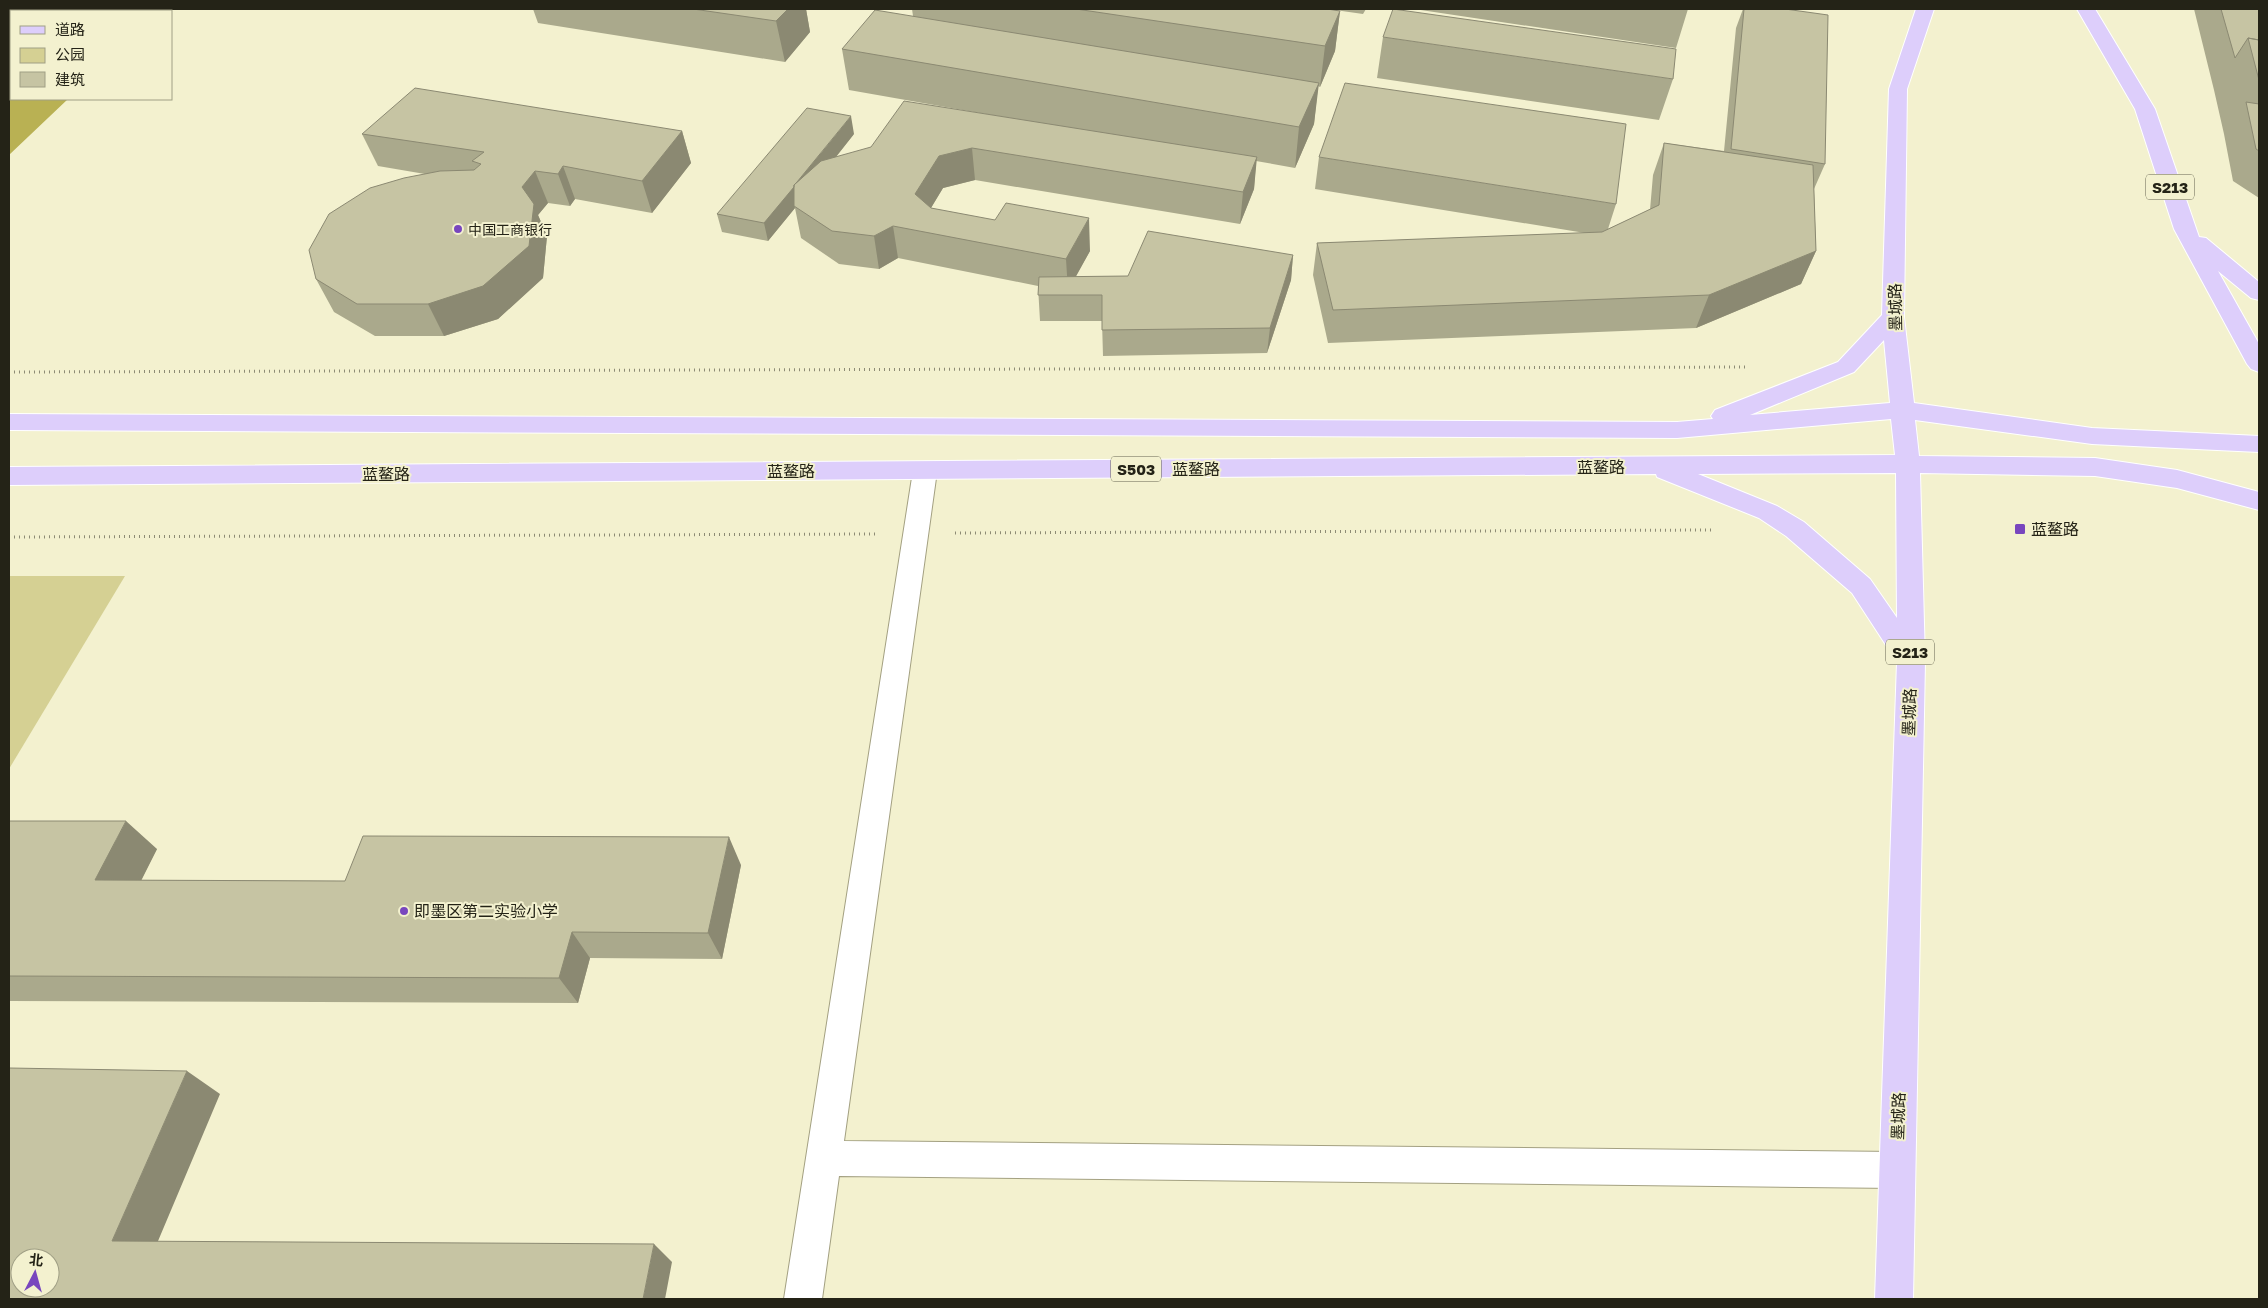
<svg xmlns="http://www.w3.org/2000/svg" width="2268" height="1308" viewBox="0 0 2268 1308" font-family="'Golos Text','Noto Sans SC',sans-serif">
  <style>
    .green { fill: #d5d093 }
    .water { fill: #b9b153 }
    .lines { fill: none; stroke-linecap: round; stroke-linejoin: round }
    .minor-casing { stroke: #a3a081; stroke-width: 2 }
    .major-casing { stroke: #fff; stroke-width: 2 }
    .path { stroke: #8d8b74; stroke-width: 3; stroke-dasharray: 1 4; stroke-linecap: butt }
    .minor { fill: #fff; fill-rule: evenodd }
    .major { fill: #ddcefb; fill-rule: evenodd }
    .wall { fill: #aaa98c }
    .shaded-wall { fill: #8b8972 }
    .building { fill: #c6c4a3; stroke: #8b8972; fill-rule: evenodd }
    .poi-dot { fill: #7846be; stroke: #f3f1cf; stroke-width: 2 }
    .labels { text-anchor: middle; dominant-baseline: central; stroke-width: 4; stroke-linejoin: round; paint-order: stroke }
    .far-poi-label { font-size: 14px; fill: #242317; stroke: #f3f1cf; text-anchor: start }
    .shield { fill: #f3f1cf; stroke: #62614e; stroke-width: 1 }
    .shield-label { font-size: 15px; font-weight: bold; fill: #242317 }
    .street-label { font-size: 16px; fill: #242317; stroke: #f3f1cf }
    .poi-label { font-size: 16px; fill: #242317; stroke: #f3f1cf; text-anchor: start }
  </style>
  <rect width="100%" height="100%" fill="#f3f1cf"/>
  <path class="green" d="M 9,576 L 125,576 L 9,769 Z"/>
  <path class="water" d="M 9,9 L 163,9 L 160,11 L 11,11 L 11,99 L 68,99 L 9,155 Z"/>
  <g class="lines">
    <defs>
      <path id="minor" d="M 925,462 L 934,465 L 937,471 L 844,1141 L 1897,1152 L 1910,1157 L 1915,1170 L 1910,1183 L 1897,1188 L 839,1176 L 822,1299 L 784,1299 L 913,471 L 916,465 Z"/>
      <path id="major" d="M 1916,9 L 1934,9 L 1907,89 L 1904,317 L 1914,403 L 2092,428 L 2259,436 L 2259,452 L 2092,444 L 1915,420 L 1919,456 L 2095,458 L 2177,470 L 2259,492 L 2259,510 L 2177,488 L 2095,476 L 1920,473 L 1925,661 L 1913,1299 L 1875,1299 L 1897,662 L 1852,593 L 1786,536 L 1759,518 L 1657,477 L 1656,474 L 9,485 L 9,467 L 1895,455 L 1891,419 L 1677,438 L 9,430 L 9,414 L 1677,422 L 1713,419 L 1711,416 L 1715,410 L 1838,362 L 1882,315 L 1889,89 ZM 1884,340 L 1890,403 L 1750,415 L 1854,372 ZM 1896,473 L 1897,618 L 1870,579 L 1804,522 L 1777,506 L 1698,474 Z
        M 2077,9 L 2095,9 L 2155,109 L 2199,237 L 2206,238 L 2259,282 L 2259,300 L 2251,298 L 2218,271 L 2259,344 L 2259,372 L 2251,369 L 2247,364 L 2174,229 L 2135,109 Z"/>
    </defs>
    <use href="#minor" class="minor-casing"/>
    <use href="#major" class="major-casing"/>
    <path class="path" d="M 9,372 L 1748,367
      M 955,533 L 1712,530
      M 9,537 L 877,534"/>
    <use href="#minor" class="minor"/>
    <use href="#major" class="major"/>
  </g>
  <path class="wall" d="M 533,9 L 806,9 L 810,32 L 785,62 L 538,23 Z
    M 912,9 L 1327,9 L 1340,11 L 1335,51 L 1320,87 L 1318,86 L 1314,124 L 1295,168 L 1256,161 L 1254,189 L 1240,224 L 975,180 L 943,188 L 931,208 L 1090,251 L 1075,277 L 1128,276 L 1293,255 L 1291,280 L 1267,353 L 1103,356 L 1102,321 L 1040,321 L 1038,286 L 898,258 L 879,269 L 839,264 L 801,238 L 795,208 L 768,241 L 722,232 L 717,214 L 854,134 L 836,157 L 1019,120 L 849,90 L 842,49 L 913,16 Z
    M 1328,9 L 1366,9 L 1363,14 Z
    M 1414,9 L 1688,9 L 1676,48 Z
    M 1743,9 L 1785,9 L 1825,164 L 1814,189 L 1816,251 L 1801,284 L 1696,328 L 1328,343 L 1313,275 L 1317,243 L 1585,233 L 1315,189 L 1319,157 L 1616,204 L 1608,229 L 1650,210 L 1653,175 L 1664,143 L 1724,151 L 1736,28 Z
    M 2194,9 L 2259,9 L 2259,198 L 2233,181 L 2224,134 L 2214,90 Z
    M 1383,37 L 1673,79 L 1659,120 L 1377,78 Z
    M 682,131 L 691,163 L 652,213 L 575,199 L 570,206 L 548,203 L 538,215 L 547,236 L 543,278 L 498,319 L 444,336 L 375,336 L 334,312 L 316,279 L 425,174 L 378,166 L 362,134 Z
    M 9,821 L 157,849 L 141,880 L 345,881 L 741,865 L 722,959 L 590,958 L 578,1003 L 9,1001 Z"/>
  <path class="shaded-wall" d="M 788,9 L 806,9 L 810,32 L 785,62 L 776,21 Z
    M 1340,11 L 1335,51 L 1320,87 L 1325,46 Z
    M 1319,83 L 1314,124 L 1295,168 L 1299,127 Z
    M 851,116 L 854,134 L 796,207 L 794,206 L 795,208 L 768,241 L 764,223 Z
    M 682,131 L 691,163 L 652,213 L 642,181 Z
    M 972,148 L 975,180 L 943,188 L 920,226 L 915,194 L 939,156 Z
    M 1257,157 L 1254,189 L 1240,224 L 1243,192 Z
    M 563,166 L 575,199 L 570,206 L 558,174 Z
    M 535,171 L 548,203 L 538,215 L 547,236 L 543,278 L 498,319 L 444,336 L 428,304 Z
    M 1089,218 L 1090,251 L 1068,291 L 1066,259 Z
    M 893,226 L 898,258 L 879,269 L 874,236 Z
    M 1816,251 L 1801,284 L 1696,328 L 1709,295 Z
    M 1293,255 L 1291,280 L 1267,353 L 1270,328 Z
    M 126,821 L 157,849 L 128,907 L 95,880 Z
    M 729,837 L 741,865 L 722,959 L 708,933 Z
    M 572,932 L 590,958 L 578,1003 L 559,978 Z
    M 187,1071 L 220,1094 L 150,1260 L 112,1241 Z
    M 654,1244 L 672,1262 L 665,1299 L 643,1299 Z"/>
  <path class="building" d="M 693,9 L 788,9 L 776,21 Z
    M 1076,9 L 1327,9 L 1340,11 L 1325,46 Z
    M 1393,9 L 1676,49 L 1673,79 L 1383,37 Z
    M 1744,9 L 1785,9 L 1828,15 L 1825,164 L 1731,149 Z
    M 2221,9 L 2259,9 L 2259,40 L 2248,38 L 2235,58 Z
    M 875,10 L 1319,83 L 1299,127 L 842,49 Z
    M 2248,38 L 2259,40 L 2259,80 Z
    M 1345,83 L 1626,124 L 1616,204 L 1319,157 Z
    M 415,88 L 682,131 L 642,181 L 563,166 L 558,174 L 535,171 L 522,187 L 534,204 L 529,246 L 483,286 L 428,304 L 357,304 L 316,279 L 309,250 L 329,214 L 370,188 L 404,178 L 440,171 L 474,170 L 481,164 L 472,161 L 484,152 L 362,134 Z
    M 904,101 L 1257,157 L 1243,192 L 972,148 L 939,156 L 915,194 L 931,208 L 995,220 L 1006,203 L 1089,218 L 1066,259 L 893,226 L 874,236 L 832,231 L 794,206 L 794,185 L 821,161 L 871,147 Z
    M 2246,102 L 2259,104 L 2259,151 L 2256,149 Z
    M 807,108 L 851,116 L 797,182 L 794,185 L 794,187 L 764,223 L 717,214 Z
    M 1664,143 L 1813,165 L 1816,251 L 1709,295 L 1333,310 L 1317,243 L 1602,232 L 1659,205 Z
    M 1148,231 L 1293,255 L 1270,328 L 1102,330 L 1102,295 L 1038,295 L 1039,277 L 1128,276 Z
    M 9,821 L 126,821 L 95,880 L 345,881 L 363,836 L 729,837 L 708,933 L 572,932 L 559,978 L 9,976 Z
    M 9,1068 L 187,1071 L 112,1241 L 654,1244 L 643,1299 L 9,1299 ZM 20,1258 L 50,1258 L 50,1288 L 20,1288 Z"/>
  <g class="poi-dot">
    <circle cx="458" cy="229" r="5"/>
    <rect x="2014" y="523" width="12" height="12" rx="2.5"/>
    <circle cx="404" cy="911" r="5"/>
  </g>
  <g class="labels">
    <g class="far-poi-label">
      <text x="468" y="229">中国工商银行</text>
    </g>
    <g class="shield">
      <rect x="2146" y="174.5" width="48" height="25" rx="4"/>
      <rect x="1111" y="456.5" width="50" height="25" rx="4"/>
      <rect x="1886" y="639.5" width="48" height="25" rx="4"/>
    </g>
    <g class="shield-label">
      <text x="2170" y="187">S213</text>
      <text x="1136" y="469">S503</text>
      <text x="1910" y="652">S213</text>
    </g>
    <g class="street-label">
      <text transform="translate(1895 307) rotate(-91)">墨城路</text>
      <text x="1601" y="467">蓝鳌路</text>
      <text x="1196" y="469">蓝鳌路</text>
      <text x="791" y="471">蓝鳌路</text>
      <text x="386" y="474">蓝鳌路</text>
      <text transform="translate(1909 712) rotate(-88)">墨城路</text>
      <text transform="translate(1898 1116) rotate(-88)">墨城路</text>
    </g>
    <g class="poi-label">
      <text x="2031" y="529">蓝鳌路</text>
      <text x="414" y="911">即墨区第二实验小学</text>
    </g>
  </g>
  <rect width="2268" height="1308" fill="none" stroke="#242317" stroke-width="20"/>
  <rect x="10" y="10" width="162" height="90" fill="#f3f1cf" stroke="#a09f85"/>
  <rect x="20" y="26" width="25" height="8" fill="#ddcefb" stroke="#a09f85"/>
  <text x="55" y="35" font-size="15" fill="#242317">道路</text>
  <rect x="20" y="48" width="25" height="15" fill="#d5d093" stroke="#a09f85"/>
  <text x="55" y="60" font-size="15" fill="#242317">公园</text>
  <rect x="20" y="72" width="25" height="15" fill="#c6c4a3" stroke="#a09f85"/>
  <text x="55" y="85" font-size="15" fill="#242317">建筑</text>
  <g transform="translate(35 1273) rotate(6)"><circle r="24" fill="#f3f1cf" stroke="#a09f85"/>
  <path d="M0-4L9 19L0 12L-9 19Z" fill="#7846be"/>
  <text y="-8" font-size="14" font-weight="bold" text-anchor="middle" fill="#242317">北</text>
  </g>
</svg>
